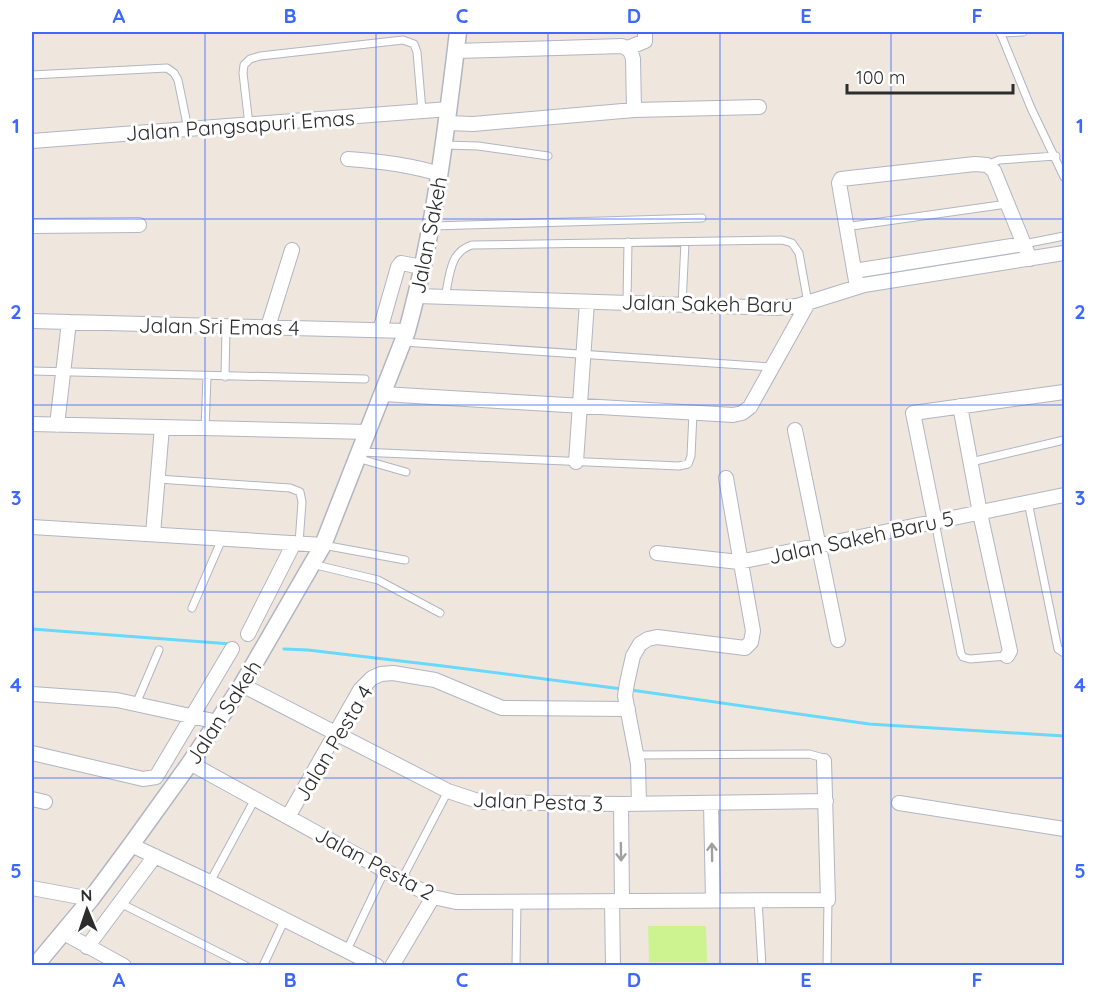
<svg xmlns="http://www.w3.org/2000/svg" width="1096" height="997" viewBox="0 0 1096 997" font-family="Quicksand,sans-serif">
  <style>
    .pitch { fill: #cdf391 }
    .lines { fill: none; stroke-linecap: round; stroke-linejoin: round }
    .stream { stroke: #68d9fb; stroke-width: 3 }
    .service-casing { stroke: #b2b5c2; stroke-width: 9 }
    .minor-casing { stroke: #b2b5c2; stroke-width: 16 }
    .tertiary-casing { stroke: #b2b5c2; stroke-width: 19 }
    .service { stroke: #fff; stroke-width: 7 }
    .minor { stroke: #fff; stroke-width: 14 }
    .tertiary { stroke: #fff; stroke-width: 16 }
    .oneway { stroke: #a0a0a0 }
    .grid { fill: none; stroke: #3c68ff; stroke-width: 1.5; stroke-opacity: 0.55 }
    .labels { text-anchor: middle; dominant-baseline: central; stroke-width: 6; stroke-linejoin: round; paint-order: stroke }
    .street-label { font-size: 21px; fill: #2d2d2d; stroke: #fff }
    .neatline { fill: none; stroke: #3c68ff; stroke-width: 2 }
    .grid-label { font-size: 20px; text-anchor: middle; font-weight: bold; fill: #3c68ff }
  </style>
  <rect width="100%" height="100%" fill="#efe7de"/>
  <path class="pitch" d="M 648,926 L 706,926 L 707,962 L 649,962 Z"/>
  <g class="lines">
    <path class="stream" d="M 32,629 L 231,644
      M 284,649 L 308,650 L 443,666 L 622,689
      M 631,690 L 869,724 L 1064,736"/>
    <defs>
      <path id="service" d="M 1000,32 L 1031,108 L 1064,177
        M 1000,33 L 1023,32
        M 32,75 L 167,68 L 174,73 L 178,80 L 188,129
        M 249,125 L 243,73 L 244,65 L 250,59 L 260,56 L 403,40 L 414,44 L 417,52 L 422,111
        M 444,145 L 478,146 L 548,156
        M 987,165 L 999,160 L 1056,156
        M 432,226 L 702,218
        M 845,227 L 1007,204
        M 1024,244 L 1064,236
        M 445,297 C 450,276 449,252 472,245 L 782,240 L 792,243 L 799,253 L 808,303
        M 627,303 L 628,242
        M 682,305 L 685,242
        M 403,342 L 771,367
        M 32,371 L 365,379
        M 225,377 L 226,326
        M 205,428 L 207,377
        M 360,452 L 679,466 L 688,464 L 691,456 L 693,413
        M 357,458 L 406,472
        M 971,462 L 1064,440
        M 158,479 L 290,488 L 300,492 L 302,502 L 299,543
        M 1028,502 L 1058,649 L 1064,653
        M 935,522 L 961,654 L 963,657 L 970,659 L 1007,656
        M 323,545 L 405,560
        M 312,564 L 378,580 L 440,613
        M 192,608 L 222,539
        M 136,704 L 159,650
        M 637,755 L 809,754 L 820,757 L 824,761
        M 402,879 L 448,791
        M 210,882 L 255,799
        M 758,900 L 762,966
        M 120,903 L 246,966
        M 347,950 L 385,870
        M 263,966 L 285,919
        M 516,966 L 517,902
        M 827,966 L 828,900"/>
      <path id="minor" d="M 628,48 L 645,41 L 645,32
        M 456,51 L 622,46 C 629,49 631,51 633,59 L 634,110
        M 447,123 L 473,124 L 634,110 L 759,107
        M 32,141 L 449,109
        M 348,159 C 380,161 410,165 440,174
        M 32,226 L 139,225
        M 854,271 L 1024,244
        M 857,287 L 839,183 L 841,179 L 975,164 L 987,165 L 994,171 L 1030,259
        M 417,296 L 776,308 L 797,306 L 864,285 L 1064,253
        M 32,321 L 407,331
        M 268,327 L 292,250
        M 380,330 L 398,267 L 401,263 L 422,267
        M 383,394 L 733,415 L 742,413 L 750,407 L 808,303
        M 960,406 L 980,513 L 1010,651 L 1007,656
        M 32,424 L 368,432
        M 57,425 L 69,322
        M 795,430 L 838,640
        M 576,462 L 587,302
        M 935,522 L 913,413 L 1064,392
        M 32,527 L 323,545
        M 153,534 L 162,427
        M 657,553 L 739,562 L 1064,495
        M 248,634 L 294,543
        M 242,685 L 448,791 L 481,802 L 621,804 L 826,801
        M 32,694 L 117,700 L 218,722
        M 32,753 L 143,779 L 156,777 L 232,649
        M 190,763 L 433,897 L 456,902 L 828,900 L 824,761
        M 32,799 L 45,802
        M 711,803 L 713,900
        M 899,803 L 1064,829
        M 621,804 L 622,901
        M 639,804 L 638,764 L 625,696 L 627,683 L 633,656 L 640,644 L 648,639 L 657,637 L 745,648 L 751,642 L 753,631 L 726,478
        M 288,817 L 360,690 L 372,678 L 381,674 L 393,673 L 435,680 L 502,708 L 628,709
        M 131,845 L 210,882 L 377,966
        M 32,888 L 91,899
        M 612,901 L 613,966
        M 64,933 L 124,966
        M 87,947 L 155,856
        M 392,966 L 433,897"/>
      <path id="tertiary" d="M 35,966 L 91,899 L 131,845 L 190,763 L 242,685 L 323,545 L 407,331 C 434,233 446,132 458,32"/>
    </defs>
    <use href="#service" class="service-casing"/>
    <use href="#minor" class="minor-casing"/>
    <use href="#tertiary" class="tertiary-casing"/>
    <use href="#service" class="service"/>
    <use href="#minor" class="minor"/>
    <use href="#tertiary" class="tertiary"/>
  </g>
  <defs><path id="oneway-shaft" d="M-6 0H5M1.5-3L5.5 0L1.5 3" fill="none" stroke-width="1.6" stroke-linecap="round" stroke-linejoin="round" transform="scale(1.5)"/></defs>
  <g class="oneway">
    <use href="#oneway-shaft" transform="translate(621 852) rotate(89)"/>
    <use href="#oneway-shaft" transform="translate(712 852) rotate(-91)"/>
  </g>
  <path class="grid" d="M 205,32 L 205,966M 376,32 L 376,966M 548,32 L 548,966M 720,32 L 720,966M 891,32 L 891,966M 32,219 L 1064,219M 32,405 L 1064,405M 32,592 L 1064,592M 32,778 L 1064,778"/>
  <g class="labels">
    <g class="street-label">
      <text transform="translate(240 125) rotate(-4)">Jalan Pangsapuri Emas</text>
      <text transform="translate(428 235) rotate(-79)">Jalan Sakeh</text>
      <text transform="translate(707 303) rotate(1)">Jalan Sakeh Baru</text>
      <text transform="translate(219 326) rotate(1)">Jalan Sri Emas 4</text>
      <text transform="translate(861 537) rotate(-12)">Jalan Sakeh Baru 5</text>
      <text transform="translate(223 712) rotate(-57)">Jalan Sakeh</text>
      <text transform="translate(333 743) rotate(-59)">Jalan Pesta 4</text>
      <text transform="translate(538 801) rotate(2)">Jalan Pesta 3</text>
      <text transform="translate(375 863) rotate(28)">Jalan Pesta 2</text>
    </g>
  </g>
  <rect width="1096" height="997" fill="none" stroke="#ffffff" stroke-width="66"/>
  <g transform="translate(87 910) rotate(358)" stroke="#ffffff" stroke-width="4.5" paint-order="stroke">
  <path d="M0-4.5L10 22L0 15L-10 22Z" fill="#2d2d2d"/>
  <text y="-9" font-size="16" font-weight="bold" text-anchor="middle" fill="#2d2d2d">N</text>
  </g>
  <path d="M847 84v9h166v-9" fill="none" stroke="#2d2d2d" stroke-width="3"/>
  <text x="856" y="84" font-size="18" fill="#2d2d2d" stroke="#ffffff" stroke-width="4.5" paint-order="stroke">100 m</text>
  <rect x="33" y="33" width="1030" height="931" class="neatline"/>
  <g class="grid-label">
    <text x="119" y="23">A</text>
    <text x="290" y="23">B</text>
    <text x="462" y="23">C</text>
    <text x="634" y="23">D</text>
    <text x="806" y="23">E</text>
    <text x="977" y="23">F</text>
    <text x="16" y="133">1</text>
    <text x="1080" y="133">1</text>
    <text x="16" y="319">2</text>
    <text x="1080" y="319">2</text>
    <text x="16" y="505">3</text>
    <text x="1080" y="505">3</text>
    <text x="16" y="692">4</text>
    <text x="1080" y="692">4</text>
    <text x="16" y="878">5</text>
    <text x="1080" y="878">5</text>
    <text x="119" y="987">A</text>
    <text x="290" y="987">B</text>
    <text x="462" y="987">C</text>
    <text x="634" y="987">D</text>
    <text x="806" y="987">E</text>
    <text x="977" y="987">F</text>
  </g>
</svg>
